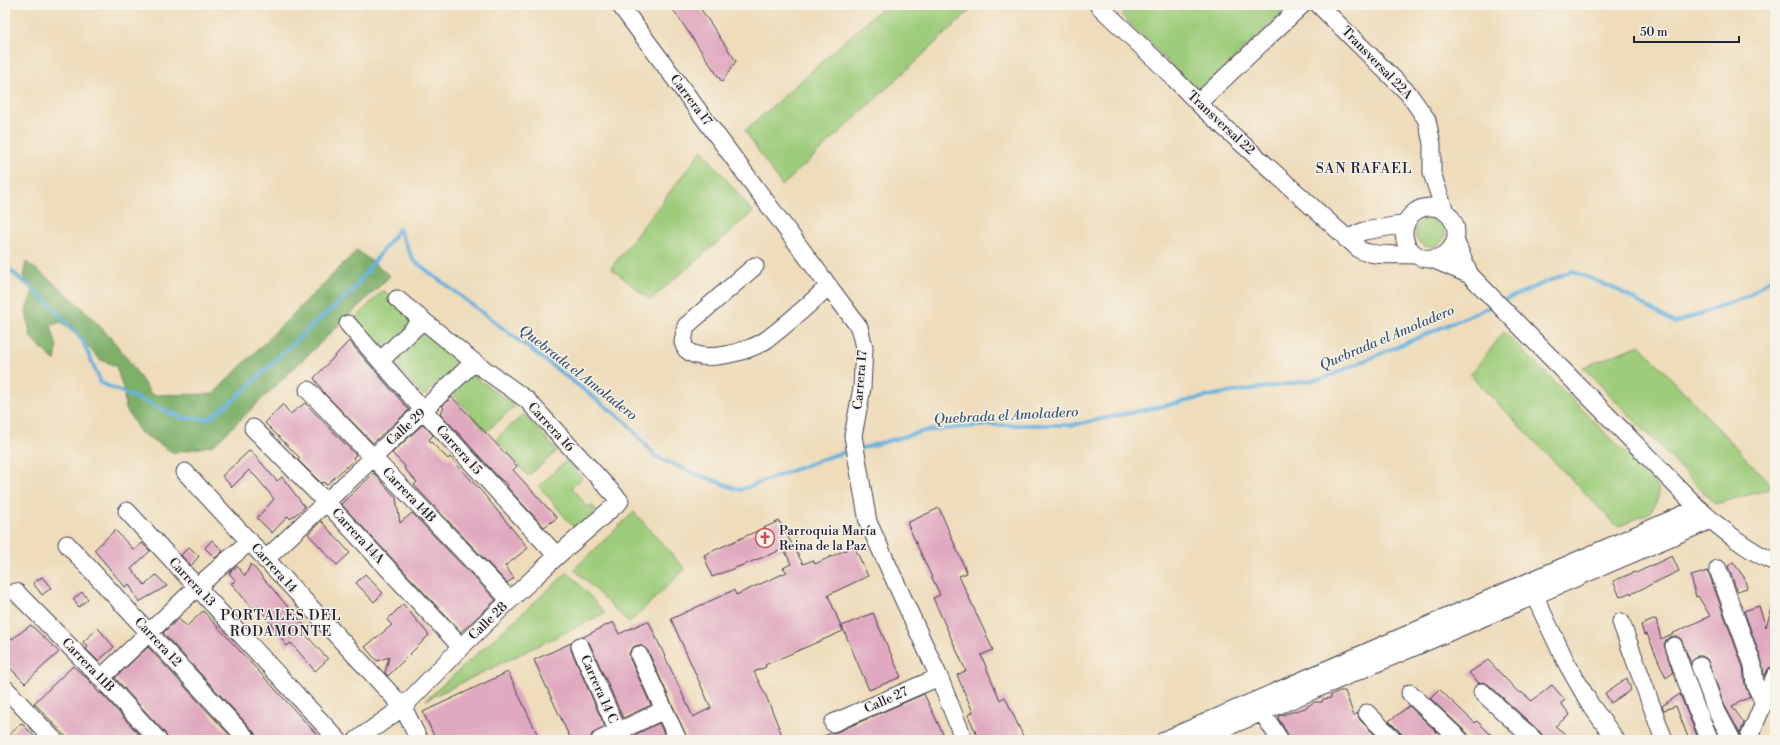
<svg xmlns="http://www.w3.org/2000/svg" width="1780" height="745" viewBox="0 0 1780 745" font-family="'Libre Bodoni',serif">
  <style>
    .green { fill: #9dcc7a; stroke: #60775a }
    .forest { fill: #7eb06a; stroke: #506952 }
    .lines { fill: none; stroke-linecap: round; stroke-linejoin: round }
    .stream { stroke: #67b2e0; stroke-width: 4 }
    .building { fill: #e0a9c0 }
    .minor-casing { stroke: #413e4e; stroke-width: 19 }
    .minor { stroke: #fff; stroke-width: 17 }
    .labels { text-anchor: middle; dominant-baseline: central; stroke-width: 3; stroke-linejoin: round; paint-order: stroke }
    .street-label { font-size: 13px; fill: #22223b; stroke: #f7f3e8 }
    .poi-label { font-size: 13px; fill: #22223b; stroke: #f7f3e8; text-anchor: start }
    .neighbourhood-label { font-size: 14px; letter-spacing: 1px; fill: #22223b; stroke: #f7f3e8 }
    .water-label { font-size: 14px; font-style: italic; fill: #3a5475; stroke: #f7f3e8 }
  </style>
  <rect width="100%" height="100%" fill="#f7f3e8"/>
  <filter id="ink" filterUnits="userSpaceOnUse"><feTurbulence type="fractalNoise" baseFrequency=".025" numOctaves="2"/><feDisplacementMap in="SourceGraphic" scale="8" xChannelSelector="R" yChannelSelector="G"/><feConvolveMatrix kernelMatrix="1 2 1 2 8 2 1 2 1" color-interpolation-filters="sRGB"/></filter>
  <filter id="wash" filterUnits="userSpaceOnUse"><feTurbulence type="fractalNoise" baseFrequency=".012" numOctaves="4" result="noise"/><feDisplacementMap in="SourceGraphic" scale="16" xChannelSelector="R" yChannelSelector="G"/><feGaussianBlur stdDeviation="0.9" result="paint"/><feColorMatrix in="noise" values="0 0 0 0 0 0 0 0 0 0 0 0 0 0 0 0 0 1.4 0 .05"/><feComposite in="paint" operator="in"/></filter>
  <g filter="url(#wash)">
    <rect width="100%" height="100%" fill="#eedcba"/>
    <path class="green" d="M 885,5 L 976,5 L 782,186 L 745,131 Z
      M 1132,5 L 1291,5 L 1198,92 L 1121,15 Z
      M 702,150 L 753,212 L 650,300 L 611,268 Z
      M1415 232a15 15 0 1 1 30 0a15 15 0 1 1-30 0Z
      M 383,290 L 419,319 L 383,356 L 352,322 Z
      M 424,325 L 466,360 L 424,396 L 390,360 Z
      M 1504,332 L 1653,480 L 1658,488 L 1658,498 L 1651,512 L 1618,527 L 1470,375 Z
      M 1640,345 L 1774,488 L 1715,504 L 1583,367 Z
      M 471,374 L 515,406 L 486,432 L 452,393 Z
      M 524,414 L 557,451 L 528,476 L 496,439 Z
      M 567,460 L 582,478 L 572,488 L 588,507 L 592,505 L 597,511 L 575,529 L 539,486 Z
      M 634,512 L 685,569 L 629,623 L 574,569 Z
      M 568,572 L 605,613 L 426,700 Z"/>
    <path class="forest" d="M 357,250 L 390,276 L 214,445 L 174,453 L 140,432 L 125,407 L 124,391 L 116,366 L 99,359 L 82,340 L 61,322 L 51,325 L 57,348 L 55,361 L 31,338 L 26,311 L 33,290 L 23,276 L 26,262 C 63,288 99,321 126,357 C 135,369 143,383 152,395 L 213,394 Z"/>
    <g class="lines">
      <path class="stream" d="M 5,266 L 48,302 L 82,340 L 101,383 L 183,418 L 209,419 L 236,398 L 302,335 L 352,291 L 399,229 L 413,260 L 625,421 L 655,456 L 691,472 L 740,490 L 828,457 L 852,450
        M 1502,301 L 1572,271 L 1616,289 L 1675,323 L 1748,296 L 1775,276
        M 859,449 L 924,431 L 988,425 L 1073,425 L 1219,394 L 1322,379 L 1494,305"/>
    </g>
    <g id="blocks">
      <path class="building" d="M 670,5 L 698,5 L 736,61 L 722,82 Z
        M 349,341 L 409,410 L 373,443 L 324,393 L 314,378 Z
        M 452,397 L 517,466 L 513,470 L 557,518 L 544,527 L 507,487 L 508,485 L 499,478 L 440,413 L 444,408 L 442,406 Z
        M 305,403 L 356,455 L 353,457 L 354,460 L 326,485 L 324,482 L 321,483 L 298,460 L 300,458 L 265,423 L 283,404 L 290,414 Z
        M 423,424 L 433,435 L 429,440 L 448,459 L 450,457 L 482,492 L 528,548 L 505,566 L 514,578 L 507,583 L 414,485 L 417,482 L 404,468 L 405,466 L 392,453 Z
        M 250,450 L 277,481 L 282,477 L 305,507 L 290,519 L 288,516 L 272,533 L 257,518 L 274,499 L 258,479 L 249,470 L 232,487 L 222,476 Z
        M 374,473 L 396,498 L 400,523 L 412,513 L 496,600 L 461,632 L 341,504 Z
        M 939,508 L 967,573 L 959,576 L 993,650 L 981,655 L 1000,700 L 1005,697 L 1025,740 L 979,740 L 968,715 L 973,712 L 957,675 L 966,671 L 933,598 L 940,595 L 907,523 Z
        M 321,521 L 350,553 L 337,565 L 308,534 Z
        M 779,521 L 803,564 L 813,560 L 815,564 L 854,546 L 868,576 L 828,595 L 843,631 L 765,665 L 766,667 L 754,672 L 766,696 L 784,740 L 688,740 L 648,651 L 640,645 L 635,646 L 631,649 L 629,654 L 630,659 L 651,705 L 623,718 L 589,642 L 583,637 L 613,622 L 619,634 L 645,622 L 649,622 L 693,717 L 711,708 L 671,619 L 734,590 L 736,595 L 787,572 L 783,568 L 791,564 L 784,549 L 712,577 L 704,555 Z
        M 115,530 L 134,550 L 142,543 L 150,551 L 131,569 L 145,585 L 156,575 L 167,586 L 139,602 L 129,584 L 125,587 L 94,550 Z
        M 212,540 L 223,551 L 215,558 L 205,548 Z
        M 189,547 L 199,556 L 191,566 L 181,555 Z
        M 1672,556 L 1679,571 L 1631,594 L 1631,592 L 1620,597 L 1613,581 L 1635,572 L 1636,573 Z
        M 1733,562 L 1744,577 L 1747,588 L 1737,591 L 1728,566 Z
        M 251,564 L 308,630 L 304,633 L 328,659 L 315,671 L 291,643 L 287,646 L 259,607 L 252,608 L 231,583 L 236,581 L 229,573 L 237,566 L 245,576 Z
        M 1708,571 L 1743,667 L 1745,685 L 1750,697 L 1732,706 L 1744,723 L 1740,734 L 1724,704 L 1707,659 L 1702,656 L 1697,656 L 1691,663 L 1681,639 L 1676,636 L 1670,637 L 1666,640 L 1664,645 L 1673,673 L 1666,678 L 1647,634 L 1644,635 L 1641,625 L 1656,619 L 1661,639 L 1710,616 L 1698,596 L 1696,597 L 1691,576 Z
        M 365,574 L 383,593 L 374,602 L 356,583 Z
        M 42,577 L 51,588 L 42,595 L 33,583 Z
        M 82,592 L 88,599 L 79,607 L 73,599 Z
        M 403,604 L 429,635 L 388,676 L 385,673 L 389,657 L 377,661 L 365,647 L 392,625 L 387,620 Z
        M 1759,606 L 1766,627 L 1772,607 L 1775,608 L 1775,660 L 1772,667 L 1769,668 L 1764,676 L 1762,662 L 1744,611 Z
        M 203,611 L 322,740 L 258,740 L 255,733 L 163,633 L 178,619 L 187,626 Z
        M 873,613 L 901,677 L 869,690 L 842,626 Z
        M 31,625 L 59,652 L 25,683 L 5,663 L 5,631 L 12,639 Z
        M 98,628 L 114,647 L 98,661 L 86,649 L 88,647 L 83,642 Z
        M 571,643 L 571,650 L 605,727 L 592,734 L 590,740 L 571,740 L 534,660 Z
        M 148,647 L 234,740 L 168,740 L 165,733 L 115,678 Z
        M 1488,660 L 1519,693 L 1521,692 L 1532,701 L 1552,685 L 1565,700 L 1561,703 L 1570,715 L 1555,726 L 1573,740 L 1544,740 L 1541,733 L 1489,685 L 1484,682 L 1479,683 L 1469,673 Z
        M 73,666 L 89,680 L 100,694 L 101,693 L 144,740 L 69,740 L 34,703 Z
        M 508,672 L 540,740 L 436,740 L 423,712 Z
        M 1627,678 L 1631,690 L 1611,703 L 1605,693 Z
        M 1439,689 L 1475,723 L 1477,721 L 1496,740 L 1470,740 L 1467,733 L 1430,698 Z
        M 1339,691 L 1345,691 L 1354,716 L 1357,713 L 1360,720 L 1380,740 L 1290,740 L 1288,735 L 1278,718 L 1279,716 L 1305,708 L 1314,702 L 1322,702 L 1323,699 L 1331,698 L 1331,695 Z
        M 924,694 L 943,734 L 929,740 L 814,740 L 831,733 L 837,732 Z
        M 1680,694 L 1685,707 L 1699,740 L 1689,740 L 1676,706 L 1664,710 L 1662,706 Z
        M 1409,706 L 1437,732 L 1429,740 L 1404,740 L 1401,733 L 1389,721 Z
        M 21,723 L 38,740 L 5,740 Z
        M 659,723 L 667,740 L 624,740 Z"/>
    </g>
  </g>
  <g filter="url(#ink)">
    <use href="#blocks" fill-opacity="0" stroke="#413e4e" stroke-width="1"/>
    <g class="lines">
      <defs>
        <path id="minor" d="M 620,5 L 859,327 L 864,347 L 862,388 L 853,436 L 868,522 L 939,677 L 964,740
          M 1098,5 L 1163,67 L 1206,111 L 1360,250 C 1373,257 1401,254 1416,255
          M 1319,5 L 1408,93 L 1427,120 L 1432,144 L 1432,173 L 1445,212
          M 1198,103 L 1302,5
          M1404 233a26 26 0 1 1 52 0a26 26 0 1 1-52 0Z
          M 1346,239 L 1364,231 L 1406,224
          M 1455,240 L 1470,275 L 1698,508 C 1717,526 1751,553 1775,562
          M 1432,259 L 1470,275
          M 755,266 L 686,326 L 683,342 C 684,345 685,349 687,350 C 702,365 751,351 766,340 C 788,324 809,304 829,286
          M 348,324 L 424,411 L 557,556
          M 380,361 L 423,320
          M 308,390 L 510,600
          M 253,428 L 326,502 L 461,647
          M 185,472 L 403,707 L 419,740
          M 127,511 L 338,740
          M 67,544 L 248,740
          M 265,560 L 474,362 L 397,299
          M 1718,569 L 1753,665 L 1755,684 L 1764,703
          M 16,592 L 101,678 L 158,740
          M 1534,595 L 1566,662 L 1590,704 L 1616,740
          M 1621,622 L 1664,740
          M 580,646 L 618,732
          M 1674,646 L 1694,703 L 1710,740
          M 639,655 L 678,740
          M 1700,666 L 1715,708 L 1732,740
          M 101,678 L 197,587 L 250,541
          M 5,688 L 54,740
          M 1482,692 L 1534,740
          M 1410,693 L 1460,740
          M 1262,712 L 1280,740
          M 1367,713 L 1394,740
          M 833,723 L 939,677
          M 357,740 L 403,707 L 461,647 L 510,600 L 557,556 L 620,501 L 527,400 L 474,362
          M 600,740 L 664,710
          M 1165,740 L 1698,508
          M 1197,740 L 1711,520
          M 1748,740 L 1775,676"/>
      </defs>
      <use href="#minor" class="minor-casing"/>
      <use href="#minor" class="minor"/>
    </g>
  </g>
  <defs>
    <symbol id="church-ring" viewBox="-11 -11 22 22"><circle r="9.5" fill="#f7f3e8" stroke="#d1495b" stroke-width="1.5"/><path d="M-1.2-6h2.4v3.5h3.3v2.4h-3.3V6h-2.4V-.1h-3.3v-2.4h3.3Z" fill="#d1495b"/></symbol>
  </defs>
  <g fill-rule="evenodd">
    <use href="#church-ring" x="754" y="527" width="22" height="22"/>
  </g>
  <g class="labels">
    <g class="street-label">
      <text transform="translate(1377 63) rotate(46)">Transversal 22A</text>
      <text transform="translate(691 100) rotate(53)">Carrera 17</text>
      <text transform="translate(1221 123) rotate(43)">Transversal 22</text>
      <text transform="translate(860 380) rotate(-85)">Carrera 17</text>
      <text transform="translate(406 427) rotate(-42)">Calle 29</text>
      <text transform="translate(551 427) rotate(47)">Carrera 16</text>
      <text transform="translate(459 450) rotate(48)">Carrera 15</text>
      <text transform="translate(409 495) rotate(46)">Carrera 14B</text>
      <text transform="translate(358 536) rotate(47)">Carrera 14A</text>
      <text transform="translate(274 568) rotate(48)">Carrera 14</text>
      <text transform="translate(192 582) rotate(47)">Carrera 13</text>
      <text transform="translate(488 621) rotate(-44)">Calle 28</text>
      <text transform="translate(158 642) rotate(47)">Carrera 12</text>
      <text transform="translate(88 665) rotate(46)">Carrera 11B</text>
      <text transform="translate(599 689) rotate(66)">Carrera 14 C</text>
      <text transform="translate(886 700) rotate(-24)">Calle 27</text>
    </g>
    <g class="poi-label">
      <text x="779" y="531">Parroquia María<tspan x="779" dy="15">Reina de la Paz</tspan></text>
    </g>
    <g class="neighbourhood-label">
      <text x="1364" y="169">SAN RAFAEL</text>
      <text x="281" y="616">PORTALES DEL<tspan x="281" dy="16">RODAMONTE</tspan></text>
    </g>
    <g class="water-label">
      <text transform="translate(1387 338) rotate(-23)">Quebrada el Amoladero</text>
      <text transform="translate(578 373) rotate(38)">Quebrada el Amoladero</text>
      <text transform="translate(1006 416) rotate(-3)">Quebrada el Amoladero</text>
    </g>
  </g>
  <rect width="1780" height="745" fill="none" stroke="#f7f3e8" stroke-width="20"/>
  <path d="M1634 36v6h105v-6" fill="none" stroke="#22223b" stroke-width="2"/>
  <text x="1640" y="36" font-size="12" fill="#22223b" stroke="#f7f3e8" stroke-width="3" paint-order="stroke">50 m</text>
</svg>
